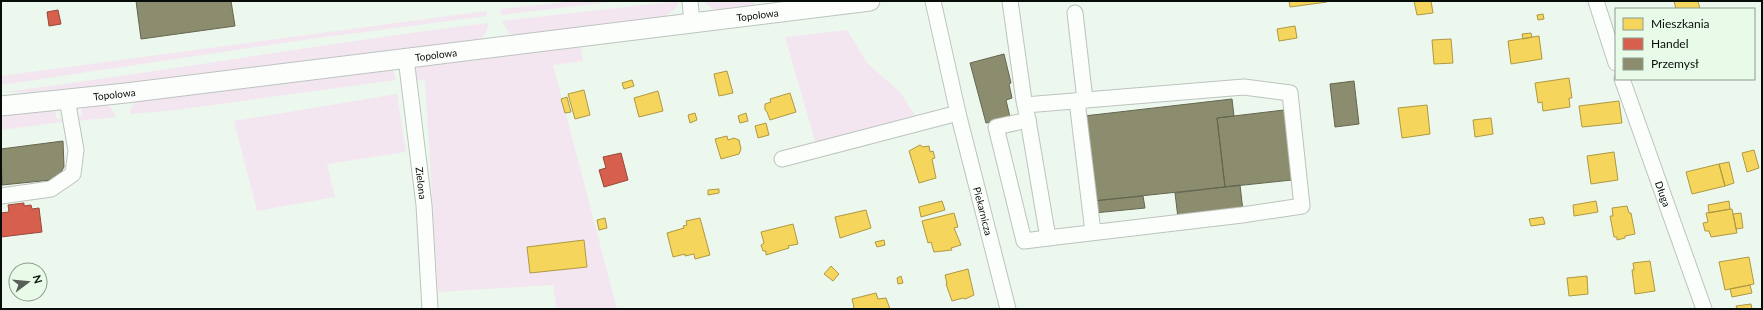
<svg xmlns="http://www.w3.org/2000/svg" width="1763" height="310" viewBox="0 0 1763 310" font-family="Lato,sans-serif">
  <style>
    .green { fill: #f4e6f0 }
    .homes { fill: #f6d55c; stroke: #ae9943 }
    .shops { fill: #d6604d; stroke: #984738 }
    .industry { fill: #8c8c6e; stroke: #64664f }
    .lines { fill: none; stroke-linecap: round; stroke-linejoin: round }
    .minor-casing { stroke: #bcc4bd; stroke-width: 17 }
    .major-casing { stroke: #bcc4bd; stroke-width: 21 }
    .minor { stroke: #fcfefc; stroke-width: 15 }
    .major { stroke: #fcfefc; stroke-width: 19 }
    .labels { text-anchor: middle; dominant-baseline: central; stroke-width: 4; stroke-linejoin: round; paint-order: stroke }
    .street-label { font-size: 10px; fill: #070d08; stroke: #e8fbe9 }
  </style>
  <rect width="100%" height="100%" fill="#ecf7ed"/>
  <path class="green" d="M 575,1 L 617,1 L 501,15 L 501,9 Z
    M 679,1 L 676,8 L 662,19 L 515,36 L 509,33 L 502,21 Z
    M 704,1 L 754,1 L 755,5 L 753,7 C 737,10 715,16 704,1 Z
    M 486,11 L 487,16 L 310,39 L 1,85 L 1,76 Z
    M 488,23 C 488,32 484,37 476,41 L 56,93 L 5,92 C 166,71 326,43 488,23 Z
    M 847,30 L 867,63 L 900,92 L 915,115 L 816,144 L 785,37 Z
    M 579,46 L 581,49 L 583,61 L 553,65 L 617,309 L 557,309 L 553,285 L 438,292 L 425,80 L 413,81 L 416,69 L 421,65 Z
    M 379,67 L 393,70 L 396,80 L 176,110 L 131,114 L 130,110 L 136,100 Z
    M 397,94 L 406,152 L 327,164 L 335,197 L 257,211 L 234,121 Z
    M 93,104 L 107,104 L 114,112 L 116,117 L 77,121 L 78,117 L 82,116 L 81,108 Z
    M 49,109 L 55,112 L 57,119 L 61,119 L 62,122 L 1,130 L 1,115 Z"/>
  <path class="homes" d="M 1289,1 L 1327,1 L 1327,2 L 1290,7 Z
    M 1414,1 L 1431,1 L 1433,13 L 1417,15 Z
    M 1674,1 L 1698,1 L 1700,9 L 1676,9 Z
    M 1543,14 L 1544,19 L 1538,20 L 1537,15 Z
    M 1295,26 L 1297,38 L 1279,41 L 1277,29 Z
    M 1531,33 L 1532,37 L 1523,39 L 1522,34 Z
    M 1539,36 L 1542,59 L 1511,64 L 1508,41 Z
    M 1451,39 L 1453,63 L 1434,64 L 1432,40 Z
    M 727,71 L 733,93 L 719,96 L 714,74 Z
    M 1569,78 L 1572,98 L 1569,98 L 1570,107 L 1543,111 L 1542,102 L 1538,103 L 1535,83 Z
    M 632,80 L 634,86 L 624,89 L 622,83 Z
    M 584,90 L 590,115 L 575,119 L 568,94 Z
    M 658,91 L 663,111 L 639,117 L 634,98 Z
    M 790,93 L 796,112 L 770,120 L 767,112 L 765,110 L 765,104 L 771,102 L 770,99 Z
    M 567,97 L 571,112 L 565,113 L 561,99 Z
    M 1619,101 L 1622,123 L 1582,127 L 1579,106 Z
    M 1427,105 L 1430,134 L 1402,138 L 1398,108 Z
    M 695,113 L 697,120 L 690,123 L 688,115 Z
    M 746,113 L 748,121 L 740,123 L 738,116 Z
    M 1491,118 L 1493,134 L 1475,137 L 1473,120 Z
    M 766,123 L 769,135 L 758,138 L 755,126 Z
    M 727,136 L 728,140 L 734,138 L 739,140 L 741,149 L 739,154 L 721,159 L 715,139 Z
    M 920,145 L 923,147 L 929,146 L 930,152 L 933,151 L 935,158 L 932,159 L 936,178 L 919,183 L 909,151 Z
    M 1754,150 L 1759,168 L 1747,172 L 1742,153 Z
    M 1614,152 L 1618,180 L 1591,184 L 1587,156 Z
    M 1729,162 L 1734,183 L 1725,186 L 1719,164 Z
    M 1719,164 L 1725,186 L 1692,194 L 1686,172 Z
    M 719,189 L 719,193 L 708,195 L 708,190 Z
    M 942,201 L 945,210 L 921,217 L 919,207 Z
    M 1596,201 L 1598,212 L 1574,216 L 1573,205 Z
    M 1729,201 L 1730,209 L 1709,213 L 1708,205 Z
    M 1627,206 L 1629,213 L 1631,213 L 1635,234 L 1625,236 L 1625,238 L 1617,240 L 1617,237 L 1614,237 L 1610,216 L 1613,216 L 1612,208 Z
    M 1732,209 L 1737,233 L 1711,237 L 1709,231 L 1705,231 L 1703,223 L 1708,222 L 1706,213 Z
    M 866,210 L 871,228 L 840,238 L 835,217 Z
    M 954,213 L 958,227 L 954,228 L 961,245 L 951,248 L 952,250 L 934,252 L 931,242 L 928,243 L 922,221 Z
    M 1741,213 L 1743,228 L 1736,229 L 1733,214 Z
    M 1543,217 L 1545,224 L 1531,226 L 1529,219 Z
    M 605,218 L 607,228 L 599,230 L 597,220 Z
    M 700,218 L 710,255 L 695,259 L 694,254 L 685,256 L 685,254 L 673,257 L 667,233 L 684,228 L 683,226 L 687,225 L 686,221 Z
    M 793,224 L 798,244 L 788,246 L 789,248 L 766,255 L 766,251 L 763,251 L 761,245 L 764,243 L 761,232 Z
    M 584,240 L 587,267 L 530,273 L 527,247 Z
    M 884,240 L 885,245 L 877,247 L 875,242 Z
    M 1749,257 L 1754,284 L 1725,290 L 1719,262 Z
    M 1650,261 L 1655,291 L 1635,294 L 1632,270 L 1634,270 L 1633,263 Z
    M 831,266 L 839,274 L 833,281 L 824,274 Z
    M 968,269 L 974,295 L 965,299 L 963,298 L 952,301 L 946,284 L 947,284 L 945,275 Z
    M 901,276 L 903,283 L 898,284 L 897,278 Z
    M 1587,276 L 1588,294 L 1569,296 L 1567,278 Z
    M 1750,285 L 1752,293 L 1732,297 L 1730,289 Z
    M 876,293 L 878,299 L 886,298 L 890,309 L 852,309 L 854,307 L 852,299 Z
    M 1751,304 L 1752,309 L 1737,309 L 1736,306 Z"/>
  <path class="shops" d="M 58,10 L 61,24 L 49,26 L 47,12 Z
    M 621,153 L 628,180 L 604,187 L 599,170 L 606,168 L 603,157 Z
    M 24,203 L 24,206 L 31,205 L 32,209 L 39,208 L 42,232 L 1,237 L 1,213 L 9,212 L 8,205 Z"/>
  <path class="industry" d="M 136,1 L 231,1 L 235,26 L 141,39 Z
    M 1004,54 L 1011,83 L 1009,84 L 1012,98 L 1006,100 L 1010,117 L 986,123 L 970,63 Z
    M 1354,81 L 1359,124 L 1335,127 L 1330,84 Z
    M 1232,99 L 1234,116 L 1217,118 L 1225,187 L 1093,201 L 1084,116 Z
    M 1284,110 L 1292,180 L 1225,187 L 1217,118 Z
    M 63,141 L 64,167 L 58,177 L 51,180 L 2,185 L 1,149 Z
    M 1240,185 L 1243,211 L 1178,218 L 1175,193 Z
    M 1143,196 L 1145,208 L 1094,213 L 1093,201 Z"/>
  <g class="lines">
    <defs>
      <g id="minor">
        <path d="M 690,1 L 692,23"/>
        <path id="s1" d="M 933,1 L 958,113 L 1008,309"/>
        <path d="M 1010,1 L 1024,101 L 1028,120 L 1048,238 L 1242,215 L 1302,206 L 1290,93 L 1244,87 L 1025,105"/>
        <path d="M 1596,1 L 1616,63"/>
        <path d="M 1075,13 L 1085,100"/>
        <path id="s2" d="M 406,58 L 424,205 L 430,309"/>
        <path id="s3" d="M 1622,79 L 1704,309"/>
        <path d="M 1077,101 L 1093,232"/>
        <path d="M 1028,120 L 996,127 L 1024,241 L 1048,238"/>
        <path d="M 782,159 L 958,113"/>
        <path d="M 1,196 L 51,189 L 73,174 L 76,150 L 67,99"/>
      </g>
      <g id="major">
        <path id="s4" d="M 1,106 L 126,93 L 870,1"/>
      </g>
    </defs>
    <use href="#minor" class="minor-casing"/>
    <use href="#major" class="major-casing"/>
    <use href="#minor" class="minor"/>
    <use href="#major" class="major"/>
  </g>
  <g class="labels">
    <g class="street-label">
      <text stroke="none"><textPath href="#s4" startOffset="762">Topolowa</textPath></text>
      <text stroke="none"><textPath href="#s4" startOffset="438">Topolowa</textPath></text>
      <text stroke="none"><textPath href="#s4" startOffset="114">Topolowa</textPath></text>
      <text stroke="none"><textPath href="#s2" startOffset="126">Zielona</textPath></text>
      <text stroke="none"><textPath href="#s3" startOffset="122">Długa</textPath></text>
      <text stroke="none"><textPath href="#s1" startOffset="216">Piekarnicza</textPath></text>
    </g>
  </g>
  <rect width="1763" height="310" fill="none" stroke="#070d08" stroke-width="4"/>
  <rect x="1615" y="8" width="140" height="72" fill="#e8fbe9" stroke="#8e9c8f"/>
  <rect x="1623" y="18" width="20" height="12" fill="#f6d55c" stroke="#8e9c8f"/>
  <text x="1651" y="28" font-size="12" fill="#070d08">Mieszkania</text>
  <rect x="1623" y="38" width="20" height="12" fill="#d6604d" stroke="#8e9c8f"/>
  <text x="1651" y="48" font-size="12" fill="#070d08">Handel</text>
  <rect x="1623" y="58" width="20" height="12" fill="#8c8c6e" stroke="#8e9c8f"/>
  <text x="1651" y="68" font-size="12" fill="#070d08">Przemysł</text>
  <g transform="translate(28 282) rotate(74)"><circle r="19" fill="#e8fbe9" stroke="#8e9c8f"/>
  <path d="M0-3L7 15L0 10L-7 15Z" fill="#575f58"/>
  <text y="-6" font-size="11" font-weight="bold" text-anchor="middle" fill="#070d08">N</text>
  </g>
</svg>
